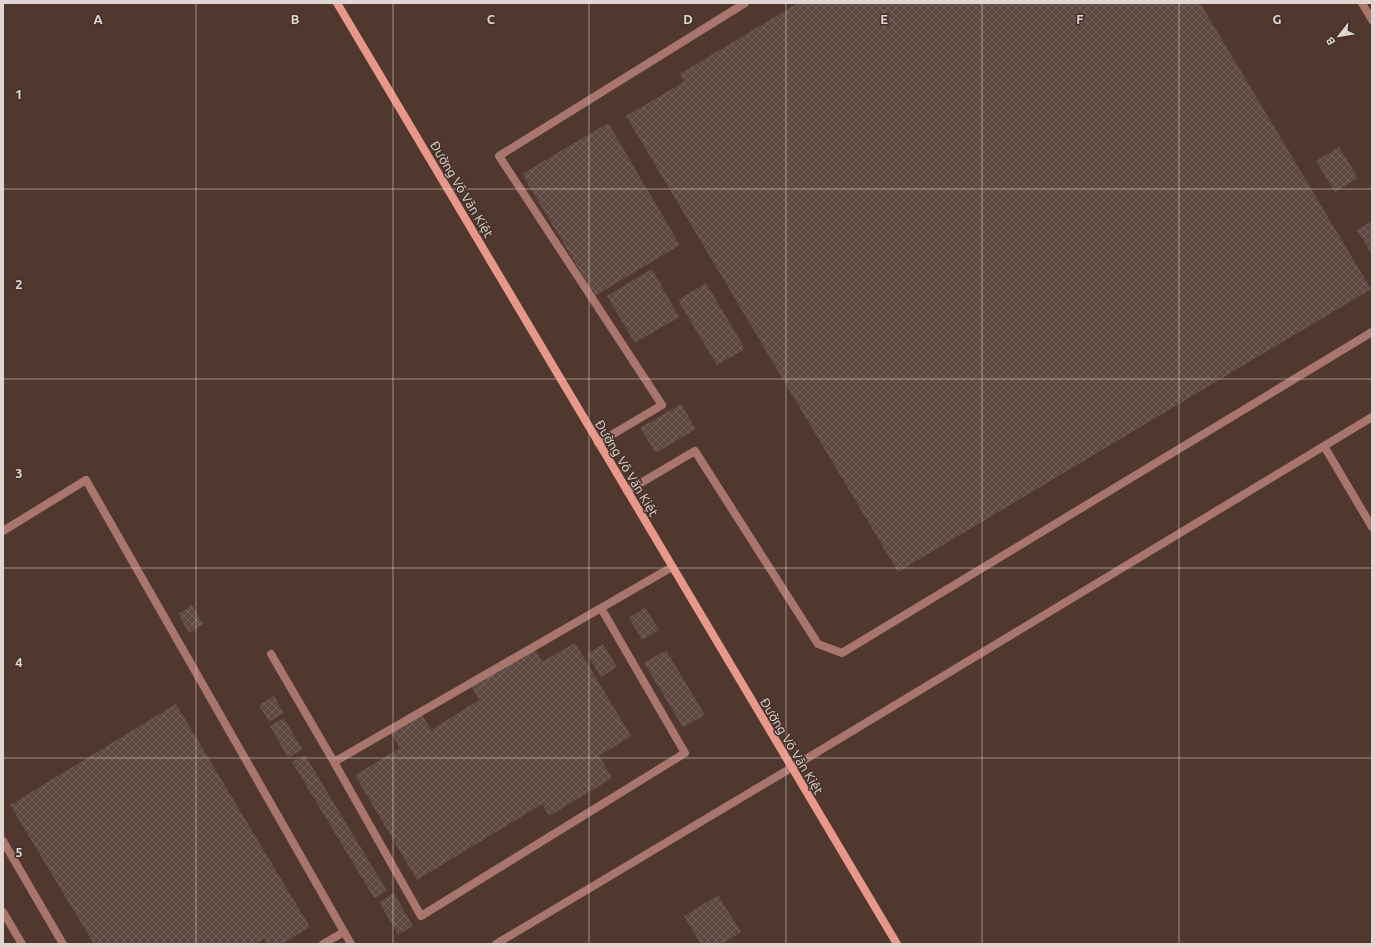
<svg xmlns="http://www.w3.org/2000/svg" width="1375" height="947" viewBox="0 0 1375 947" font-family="Ubuntu,sans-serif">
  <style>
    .built { fill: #51382f }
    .building { fill: url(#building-cross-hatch) }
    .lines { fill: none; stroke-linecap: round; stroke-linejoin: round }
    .lane { stroke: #a8766d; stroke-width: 8 }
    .street { stroke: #a8766d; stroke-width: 8 }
    .secondary { stroke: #e8988a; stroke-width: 8 }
    .grid { fill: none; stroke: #e1d5d1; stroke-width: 1; stroke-opacity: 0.55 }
    .labels { text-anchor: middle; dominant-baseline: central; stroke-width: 3; stroke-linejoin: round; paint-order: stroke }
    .street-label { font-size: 13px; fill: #e1d5d1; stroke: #44322b }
    .grid-label { font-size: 13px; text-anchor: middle; font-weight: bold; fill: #e1d5d1; stroke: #44322b; stroke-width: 3; stroke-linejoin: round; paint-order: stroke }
  </style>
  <defs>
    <pattern id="building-cross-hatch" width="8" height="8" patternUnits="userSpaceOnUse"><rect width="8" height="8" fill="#5d4942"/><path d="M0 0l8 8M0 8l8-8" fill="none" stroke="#74625c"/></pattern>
  </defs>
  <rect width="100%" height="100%" fill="#44322b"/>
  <path class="built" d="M 3,3 L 1372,3 L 1372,944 L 3,944 Z"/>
  <path class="building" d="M 798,3 L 1200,3 L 1371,289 L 898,572 L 626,116 L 684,82 L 680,74 Z
    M 608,123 L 680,245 L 595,296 L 522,174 Z
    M 1339,147 L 1358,178 L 1335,192 L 1316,161 Z
    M 1372,221 L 1372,255 L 1357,230 Z
    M 652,269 L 679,317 L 635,343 L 607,296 Z
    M 706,283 L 745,349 L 717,365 L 678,300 Z
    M 681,404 L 696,429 L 656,453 L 640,428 Z
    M 192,605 L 203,624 L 189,633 L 178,614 Z
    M 645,607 L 659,630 L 642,640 L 629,618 Z
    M 575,643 L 631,736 L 599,756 L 612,778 L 549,816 L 542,804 L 417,880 L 355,775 L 400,748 L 390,732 L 421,713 L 431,730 L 479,700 L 472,687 L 535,649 L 542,662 Z
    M 603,644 L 617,667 L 601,677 L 587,654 Z
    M 666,650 L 705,715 L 683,727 L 644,663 Z
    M 274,696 L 284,713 L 269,722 L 259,705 Z
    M 176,704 L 310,927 L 282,944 L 267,944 L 264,939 L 256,944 L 94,944 L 10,805 Z
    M 284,718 L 302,749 L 288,758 L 270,726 Z
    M 305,755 L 387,891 L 374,898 L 292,762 Z
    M 394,893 L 413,926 L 398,935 L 379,902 Z
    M 718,895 L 741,932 L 722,944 L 701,944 L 684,916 Z"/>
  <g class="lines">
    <path class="lane" d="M 1362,3 L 1372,20
      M 598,443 L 662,405 L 499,156 L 745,3
      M 627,491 L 695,451 L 818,644 L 842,653 L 1372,332
      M 3,531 L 86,480 L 351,944
      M 271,654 L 334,762 L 421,916 L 685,753 L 601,608
      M 334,762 L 672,567
      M 3,841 L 63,944
      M 3,912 L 22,944
      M 323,944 L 344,932"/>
    <path class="street" d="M 1324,446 L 1372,527
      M 496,944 L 791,768 L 1372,417"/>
    <path class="secondary" d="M 337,3 L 897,944"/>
  </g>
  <path class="grid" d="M 196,3 L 196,944M 393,3 L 393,944M 589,3 L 589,944M 786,3 L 786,944M 982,3 L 982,944M 1179,3 L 1179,944M 3,189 L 1372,189M 3,379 L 1372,379M 3,568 L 1372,568M 3,758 L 1372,758"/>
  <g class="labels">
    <g class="street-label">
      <text transform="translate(462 189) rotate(59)">Đường Võ Văn Kiệt</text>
      <text transform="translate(627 468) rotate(59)">Đường Võ Văn Kiệt</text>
      <text transform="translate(792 746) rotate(59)">Đường Võ Văn Kiệt</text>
    </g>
  </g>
  <g class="grid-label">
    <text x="98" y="24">A</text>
    <text x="295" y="24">B</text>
    <text x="491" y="24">C</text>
    <text x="688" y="24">D</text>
    <text x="884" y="24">E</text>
    <text x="1080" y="24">F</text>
    <text x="1277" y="24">G</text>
    <text x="19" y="99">1</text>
    <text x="19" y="289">2</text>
    <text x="19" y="478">3</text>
    <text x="19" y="667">4</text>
    <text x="19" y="857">5</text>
  </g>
  <rect width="1375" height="947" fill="none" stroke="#e1d5d1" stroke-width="8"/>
  <g transform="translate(1339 36) rotate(239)" stroke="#44322b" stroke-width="3" paint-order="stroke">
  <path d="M0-3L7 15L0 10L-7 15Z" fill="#e1d5d1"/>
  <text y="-6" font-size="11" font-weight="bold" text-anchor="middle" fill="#e1d5d1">B</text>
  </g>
</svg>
